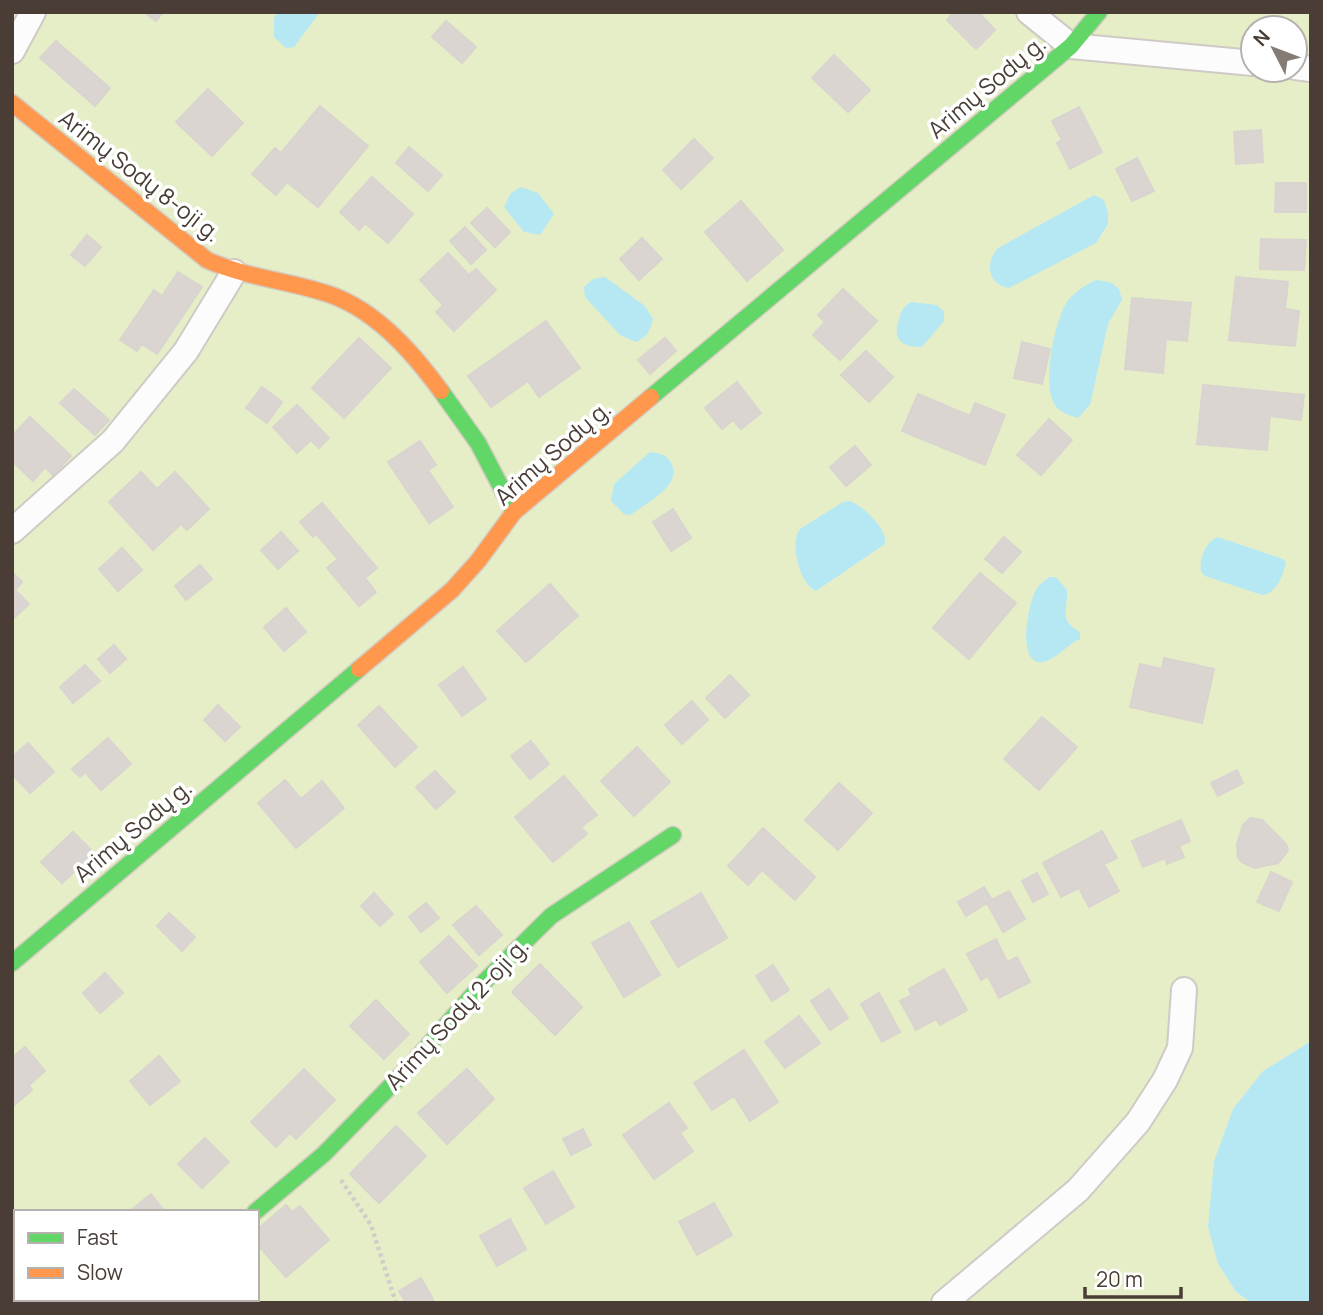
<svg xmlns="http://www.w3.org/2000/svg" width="1323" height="1315" font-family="Manrope,sans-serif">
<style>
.green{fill:#e6eec7;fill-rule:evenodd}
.water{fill:#b6e8f4}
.building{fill:#dad5d1;stroke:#dad4d0;stroke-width:2}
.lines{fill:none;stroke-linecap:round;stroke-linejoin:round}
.street-casing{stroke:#cfcac6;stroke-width:28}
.fast-casing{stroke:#d4cbc1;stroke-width:19}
.slow-casing{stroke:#d4cbc1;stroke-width:19}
.path{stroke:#d2cdca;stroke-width:4.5;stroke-dasharray:3.5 3.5;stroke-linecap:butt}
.street{stroke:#fdfcfc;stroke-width:24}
.fast{stroke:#63d668;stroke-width:16}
.slow{stroke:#ff974d;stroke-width:16}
.labels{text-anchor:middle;stroke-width:7;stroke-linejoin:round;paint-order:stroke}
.street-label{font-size:23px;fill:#493d35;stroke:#fff}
</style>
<rect width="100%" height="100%" fill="#f2eeea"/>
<!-- green -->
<path class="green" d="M12,12H1311V1041L1263,1071L1208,1227L1218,1264L1236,1292L1252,1303H12ZM1253,28H1295V70H1253ZM16,1212H257V1299H16Z"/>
<!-- water -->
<path class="water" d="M278,12H320L294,47L286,48L274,37V18Z
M521,187L538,193L554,214L540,235L524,232L504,207L511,193Z
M1094,195L1104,200L1108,213V224L1096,243L1009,288C987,284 985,263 998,248Z
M605,277L645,306L653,319C650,331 647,337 636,342L620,335L585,297L584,287L593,279Z
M1096,280L1110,282L1119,289L1122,300L1108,324L1090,405L1078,418C1070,415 1060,413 1055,405C1041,386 1055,316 1069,299C1077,291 1086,284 1096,280Z
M911,302L937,305L944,312V321L922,347C902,347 892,340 899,320C901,311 903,307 911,302Z
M650,452C658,453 665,454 670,461C686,484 645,504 630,515L624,514L611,501L614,484Z
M850,501C863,506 888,529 885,544L816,591C800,585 789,543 800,529L843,502Z
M1218,537L1283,559L1286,563C1283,576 1276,594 1262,595L1205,576L1201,572C1199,559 1205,542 1218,537Z
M1050,577H1056L1067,590C1068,612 1058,619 1080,632V639C1068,644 1055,660 1043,662C1016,666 1028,606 1035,592C1038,585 1043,581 1050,577Z
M1311,1041V1303H1252L1236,1292L1218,1264L1208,1227L1214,1161L1233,1109L1263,1071Z"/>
<!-- building -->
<path class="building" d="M144,12H163L156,21Z
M954,12H978L995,30L976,49L947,20Z
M446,21L476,47L462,63L432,37Z
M56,41L110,88L95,106L40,58Z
M834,55L870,90L848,112L812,78Z
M208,89L243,123L212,156L176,122Z
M320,106L368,146L318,207L287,182L276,195L252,174L275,148L281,153Z
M1079,107L1102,152L1070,169L1057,143L1062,140L1052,121Z
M1261,130L1263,162L1236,164L1234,132Z
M694,139L713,158L681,189L663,170Z
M409,147L442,175L428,191L396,163Z
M1137,158L1154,191L1132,201L1116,169Z
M372,177L413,214L388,243L365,223L359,230L340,212Z
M1276,183H1306V212H1275Z
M741,201L783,250L747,281L705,232Z
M487,208L510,232L495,247L471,223Z
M465,227L486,250L471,264L450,241Z
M87,235L101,247L85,266L71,255Z
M642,238L662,259L639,280L620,259Z
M1261,239L1306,240L1304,270L1260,269Z
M448,253L469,275L476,269L496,290L454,331L436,312L443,305L420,280Z
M178,272L202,287L157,354L142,344L137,351L120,340L154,290L162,296Z
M1236,277L1288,282L1285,309L1299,311L1295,346L1229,340Z
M843,289L877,321L840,360L813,335L825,322L818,315Z
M1132,298L1191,303L1187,341L1166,339L1163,373L1125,369Z
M546,321L580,368L539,397L528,381L491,407L468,376Z
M359,338L391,368L344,418L312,388Z
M665,338L676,351L650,374L638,360Z
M1022,342L1050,349L1042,384L1014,378Z
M866,351L893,377L869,402L841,375Z
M737,382L761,413L741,429L733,420L722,429L705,408Z
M1203,385L1304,395L1301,420L1270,416L1267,450L1197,444Z
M262,387L282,402L267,423L246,408Z
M74,389L109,420L95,435L60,403Z
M918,394L970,416L975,403L1005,415L985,465L902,431Z
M297,405L329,438L319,448L311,440L297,453L273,427Z
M30,417L71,456L53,475L45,467L33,481L12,461V436Z
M1049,419L1072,440L1041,475L1017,455Z
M420,441L436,465L428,470L453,507L429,523L388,462Z
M855,446L871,465L846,486L830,467Z
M141,472L157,489L175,472L209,509L187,530L181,524L153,550L109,502Z
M322,503L377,568L365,578L376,592L359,606L327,568L338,559L316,534L313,537L300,522Z
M673,509L691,538L671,551L653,522Z
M281,532L298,551L278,569L261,550Z
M1004,537L1021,552L1002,573L985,559Z
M122,548L142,570L118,591L99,569Z
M200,565L212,579L186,600L175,586Z
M12,572L22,582L15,590L29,604L12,620Z
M980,573L1016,603L969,659L933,628Z
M550,584L578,616L526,662L497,631Z
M286,608L306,632L284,651L264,627Z
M114,645L126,659L110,673L98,659Z
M1164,658L1214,669L1202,723L1130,707L1140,664L1162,669Z
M85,665L100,681L73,703L60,687Z
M463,667L486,699L462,716L439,685Z
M730,675L749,695L725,718L706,698Z
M692,701L708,720L682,744L665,725Z
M218,705L240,727L225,741L204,720Z
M379,706L417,747L395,767L358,725Z
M1042,717L1077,747L1039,790L1004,759Z
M108,738L131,764L101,790L85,772L80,777L72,769Z
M531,741L549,764L530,779L511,756Z
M28,743L54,772L30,793L12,774V757Z
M637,747L670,782L634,816L601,781Z
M1237,770L1243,783L1218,796L1211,783Z
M435,771L455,792L436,809L416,787Z
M564,776L597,815L581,827L587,834L553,862L515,817Z
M285,780L301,799L322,781L344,808L296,848L258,803Z
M839,783L872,813L838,850L805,820Z
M1250,818L1262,820L1286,844L1288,851L1278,863L1255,868L1243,863L1238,858L1237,844L1243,825Z
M1181,820L1190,841L1179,846L1184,857L1167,864L1165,858L1143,867L1132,841Z
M763,828L815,877L795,900L762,870L748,885L728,866Z
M1102,831L1117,858L1104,864L1119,891L1089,907L1079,888L1061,897L1043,863Z
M73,832L94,853L62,883L41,862Z
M1271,872L1292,882L1279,911L1257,902Z
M1037,873L1048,894L1033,902L1022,881Z
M984,887L992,900L1009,891L1025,919L1003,932L987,903L966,916L958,902Z
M374,893L393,914L380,926L361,906Z
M701,893L727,938L678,967L651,922Z
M426,903L439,918L421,932L409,917Z
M476,906L502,935L479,955L453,925Z
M169,913L195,937L182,951L157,926Z
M629,922L660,975L624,997L592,943Z
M449,936L477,966L447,993L420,962Z
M996,939L1007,962L1017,957L1030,982L999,998L988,976L981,980L967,954Z
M540,964L582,1007L555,1035L512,992Z
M773,965L789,990L772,1001L756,976Z
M944,969L967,1010L940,1025L936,1019L916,1030L900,1001L912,995L909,989Z
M105,973L123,993L100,1013L83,993Z
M829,989L848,1018L830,1030L811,1001Z
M879,993L900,1032L882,1042L861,1004Z
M376,1000L409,1034L384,1059L350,1026Z
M799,1016L820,1043L785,1068L765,1042Z
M25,1047L45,1071L29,1085L32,1090L12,1107V1058Z
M744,1050L778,1102L750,1121L734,1096L712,1110L694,1083Z
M159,1056L180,1081L150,1105L130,1081Z
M304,1069L335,1100L296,1139L290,1133L276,1147L251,1122Z
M467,1069L494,1099L447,1144L418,1113Z
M669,1103L687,1128L680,1133L693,1151L654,1179L623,1135Z
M396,1126L426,1156L379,1203L350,1174Z
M583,1129L591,1145L571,1155L563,1139Z
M205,1138L229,1162L202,1188L178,1164Z
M553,1171L574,1207L546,1224L524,1188Z
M151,1194L165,1212H129Z
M714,1203L732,1235L697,1255L679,1222Z
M286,1205L292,1212L300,1206L329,1240L286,1277L257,1244V1230Z
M510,1219L526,1249L497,1266L480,1236Z
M421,1278L435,1303H406L399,1291Z
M44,1299H96L92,1303H47Z"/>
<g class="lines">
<!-- street casing -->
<g class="street-casing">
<path id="street" d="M1029,12L1071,46L1253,63
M12,51L33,12
M1295,67L1311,69
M12,531L113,441L186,351L234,272
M117,1303L123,1299
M944,1303L1078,1190L1138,1122L1165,1080L1180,1048L1184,990"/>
</g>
<!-- fast casing -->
<g class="fast-casing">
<path id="fast" d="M441,391L478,443L514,512
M651,397L1071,46L1099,12
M12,963L359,669
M255,1212L324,1154L411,1065L483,983L551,916L673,835"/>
</g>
<!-- slow casing -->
<g class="slow-casing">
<path id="slow" d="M12,103L207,260C245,277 283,280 322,292C372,306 411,350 441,391
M359,669L452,590L478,561L514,512L651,397"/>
</g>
<!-- path -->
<path class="path" d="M341,1180L371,1225L396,1303"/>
<!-- street -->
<use href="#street" class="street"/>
<!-- fast -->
<use href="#fast" class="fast"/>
<!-- slow -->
<use href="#slow" class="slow"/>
</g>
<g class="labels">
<!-- street labels -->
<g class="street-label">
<text transform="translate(987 87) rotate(-40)" y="8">Arimų Sodų g.</text>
<text transform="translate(140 176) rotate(38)" y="8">Arimų Sodų 8-oji g.</text>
<text transform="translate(553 453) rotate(-41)" y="8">Arimų Sodų g.</text>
<text transform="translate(133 831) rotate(-40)" y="8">Arimų Sodų g.</text>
<text transform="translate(457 1014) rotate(-47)" y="8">Arimų Sodų 2-oji g.</text>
</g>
</g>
<!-- border -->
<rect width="1323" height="1315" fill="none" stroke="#493d35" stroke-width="28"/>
<!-- legend -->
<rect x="14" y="1210" width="245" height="91" fill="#ffffff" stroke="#b6b1ae" stroke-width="2"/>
<rect x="28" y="1233" width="35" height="10" fill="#63d668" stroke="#b6b1ae" stroke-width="2"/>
<text x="77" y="1245" font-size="21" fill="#493d35">Fast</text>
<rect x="28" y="1268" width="35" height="10" fill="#ff974d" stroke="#b6b1ae" stroke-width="2"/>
<text x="77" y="1280" font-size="21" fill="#493d35">Slow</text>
<!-- north arrow -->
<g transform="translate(1274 49) rotate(312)"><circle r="33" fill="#ffffff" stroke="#b6b1ae" stroke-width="2"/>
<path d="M0-5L12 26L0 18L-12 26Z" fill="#847b74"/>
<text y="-10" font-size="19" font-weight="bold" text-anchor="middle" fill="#493d35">N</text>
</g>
<!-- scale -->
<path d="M1085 1287v10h96v-10" fill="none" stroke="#493d35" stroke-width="3.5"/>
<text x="1096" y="1287" font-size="21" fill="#493d35" stroke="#ffffff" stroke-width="5" paint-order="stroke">20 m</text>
</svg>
